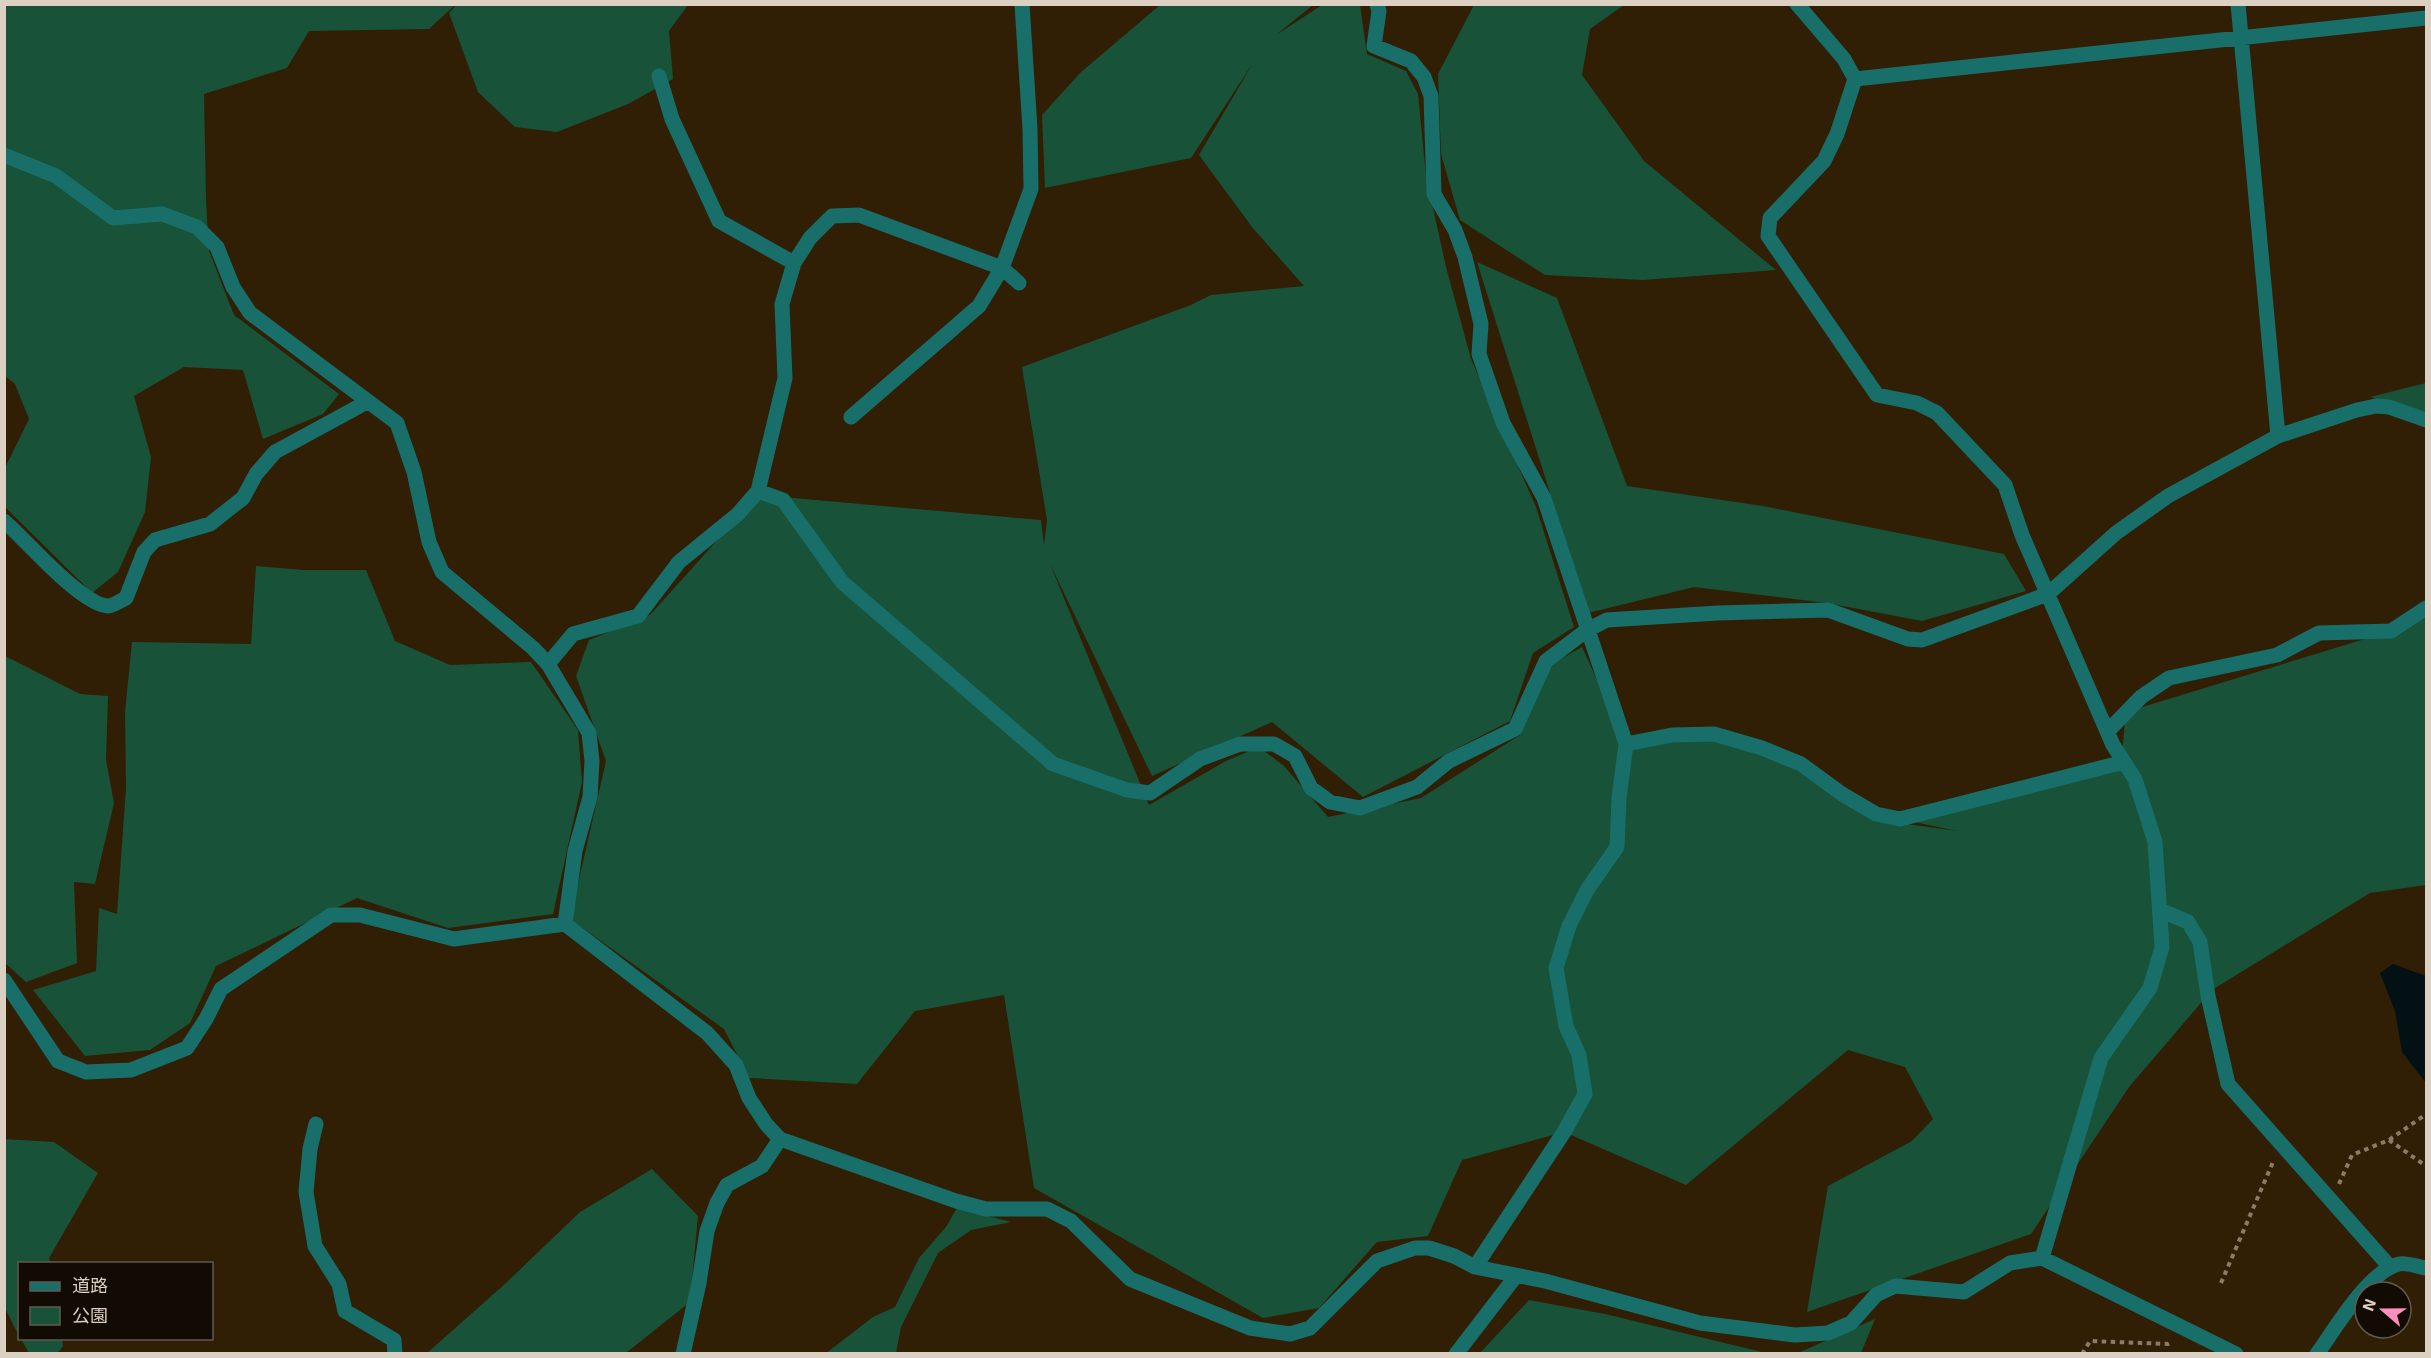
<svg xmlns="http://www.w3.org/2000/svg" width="2431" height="1358" font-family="'Exo 2','Noto Sans JP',sans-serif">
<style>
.green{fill:#185238}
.water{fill:#031115}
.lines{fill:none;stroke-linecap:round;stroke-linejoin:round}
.path{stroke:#8a7c69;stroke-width:4;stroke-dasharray:4.5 4.5;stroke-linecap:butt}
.minor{stroke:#186f69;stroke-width:15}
</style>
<rect width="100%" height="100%" fill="#301f05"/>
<!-- green -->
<path class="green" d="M457,4L688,5L669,31L673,79L628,104L557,132L515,127L478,92L449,13Z
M5,5H455L429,29L309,31L287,68L204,94L206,200L209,251L234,315L339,394L323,414L263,439L243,370L184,367L134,396L151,457L145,512L118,572L92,593L5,507L4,470L29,419L15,384L5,376Z
M1160,5H1313L1276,35L1322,5H1360L1367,54L1406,71L1418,94L1426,176L1446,267L1471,359L1536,507L1574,627L1533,653L1510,721L1363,797L1272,722L1152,776L1050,564L1149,805L1226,761L1259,747L1284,766L1328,817L1421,798L1520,735L1550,665L1582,647L1626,744L1672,735L1745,744L1900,823L1957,831L1900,819L2121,763L2126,712L2391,631L2426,613V885L2370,893L2212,990L2129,1087L2031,1234L1807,1312L1828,1186L1912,1141L1933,1119L1905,1067L1848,1050L1686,1185L1564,1132L1462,1160L1428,1236L1377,1242L1319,1308L1263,1318L1034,1188L1004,995L915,1011L857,1084L749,1078L724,1029L570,919L606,761L576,676L589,640L650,615L758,495L1041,520L1044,545L1047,520L1022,367L1191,305L1211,295L1304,286L1252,227L1199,155L1253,63L1191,158L1045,188L1042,115L1080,73Z
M1474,5H1624L1590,29L1582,75L1644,161L1776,270L1643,280L1545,275L1460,220L1441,154L1438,74Z
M1477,262L1557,298L1627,486L1763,506L2004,554L2026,591L1922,621L1827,603L1694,587L1588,613Z
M2426,383V414L2370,397Z
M256,566L303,570H366L395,641L450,665L531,662L578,730L582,782L553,914L448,928L357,898L216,966L190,1023L150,1050L85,1056L33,990L96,971L99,908L117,914L126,788L125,712L132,642L251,644Z
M5,656L80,694L108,696L106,760L114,803L95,884L74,882L77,963L26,982L5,963Z
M4,1139L54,1142L98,1173L49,1258L50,1263L20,1264L19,1336L5,1308Z
M652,1169L698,1216L690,1302L626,1353L426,1354L506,1283L580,1212Z
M957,1208L1011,1222L971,1230L938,1253L901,1327L896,1353L825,1354L873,1317L895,1307L919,1258L946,1227Z
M1529,1300L1605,1314L1766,1353H1480Z
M1875,1319L1861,1353H1798Z
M21,1339H62L63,1346L58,1353H29Z"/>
<!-- water -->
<path class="water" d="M2393,964L2426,976V1083L2402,1052L2395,1011L2380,973Z"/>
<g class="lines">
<!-- path -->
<path class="path" d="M2389,1140L2426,1166
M2339,1184L2352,1155L2389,1140L2425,1115
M2221,1283L2273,1162
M2082,1354L2090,1341L2168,1344L2172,1342"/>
<!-- minor -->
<path class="minor" d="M1377,4L1379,11L1374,46L1411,61L1424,77L1431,96L1434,194L1455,230L1465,257L1481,324L1479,354L1503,423L1544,498L1626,744L1619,798L1617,847L1587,890L1569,926L1556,968L1566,1026L1579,1055L1585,1094L1564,1132L1475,1267
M1797,4L1844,59L1855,79L1837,134L1824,161L1770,218L1768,236L1877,395L1917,403L1937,413L2005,485L2022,535L2113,745L2135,779L2155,842L2162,947L2150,988L2101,1058L2042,1258
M2238,4L2278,436
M659,76L672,119L719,221L794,263
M1855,79L2426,18
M4,155L56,176L113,218L162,214L197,227L217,247L233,287L250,313L397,423L414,472L429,542L442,572L533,648L548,664L589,733L592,761L590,797L575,851L565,924L707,1033L736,1065L749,1098L766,1124L780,1139L956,1201L986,1209H1047L1071,1221L1130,1279L1250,1328L1290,1334L1310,1328L1377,1261L1415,1248H1429L1454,1256L1475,1267L1545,1281L1700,1323L1795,1335L1828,1333L1851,1323L1876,1295L1895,1286L1964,1292L2010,1263L2042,1258L2236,1354
M851,417L979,306L1002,268L1031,189L1030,129L1022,4
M758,491L783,500L842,582L1053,764L1127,790L1150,793L1200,759L1240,744H1274L1295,756L1311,788L1330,802L1360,808L1417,787L1449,761L1515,729L1546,661L1587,630L1607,620L1718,613L1828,610L1908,639L1922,640L2048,594L2116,533L2168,496L2278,436L2357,410L2376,406L2389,407L2426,420
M4,521C25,539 83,607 109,606C114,605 122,600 126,598L144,552L155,540L210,524L243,498L256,474L275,452L367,402
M548,664L573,634L638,616L679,562L738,514L758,491L785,378L782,304L794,263L810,238L832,216L859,215L1002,268L1019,283
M2108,731L2141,697L2169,678L2277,655L2319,633L2391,631L2426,608
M1626,744L1672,735L1714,734L1762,748L1801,764L1842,794L1876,814L1900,819L2124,762
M2160,910L2188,922L2200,942L2208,996L2228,1084L2390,1267
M4,980L58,1061L86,1072L131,1070L187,1048L206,1019L221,989L331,915H360L454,939L565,924
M316,1124L310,1149L306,1192L315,1246L339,1284L345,1311L394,1340L395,1354
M683,1354L699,1283L707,1231L717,1203L727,1185L762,1166L780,1139
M1456,1354L1516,1276
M2317,1354C2335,1329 2369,1271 2399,1264C2407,1262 2418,1267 2426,1268"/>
</g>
<!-- border -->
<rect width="2431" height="1358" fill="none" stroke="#dbd0c2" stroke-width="12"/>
<!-- legend -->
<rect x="18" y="1262" width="195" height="78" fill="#120b03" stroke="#625a4f" stroke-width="1.5"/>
<rect x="30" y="1282" width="30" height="9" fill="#186f69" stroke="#625a4f" stroke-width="1.5"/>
<text x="72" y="1292" font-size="18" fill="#dbd0c2">道路</text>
<rect x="30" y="1307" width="30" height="18" fill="#185238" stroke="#625a4f" stroke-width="1.5"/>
<text x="72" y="1322" font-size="18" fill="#dbd0c2">公園</text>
<!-- north arrow -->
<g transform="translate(2383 1310) rotate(290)"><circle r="28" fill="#120b03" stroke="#625a4f" stroke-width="1.5"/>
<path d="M0-4.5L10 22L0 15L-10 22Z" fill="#fe8ebc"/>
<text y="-9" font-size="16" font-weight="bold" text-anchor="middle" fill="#dbd0c2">N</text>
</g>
</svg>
